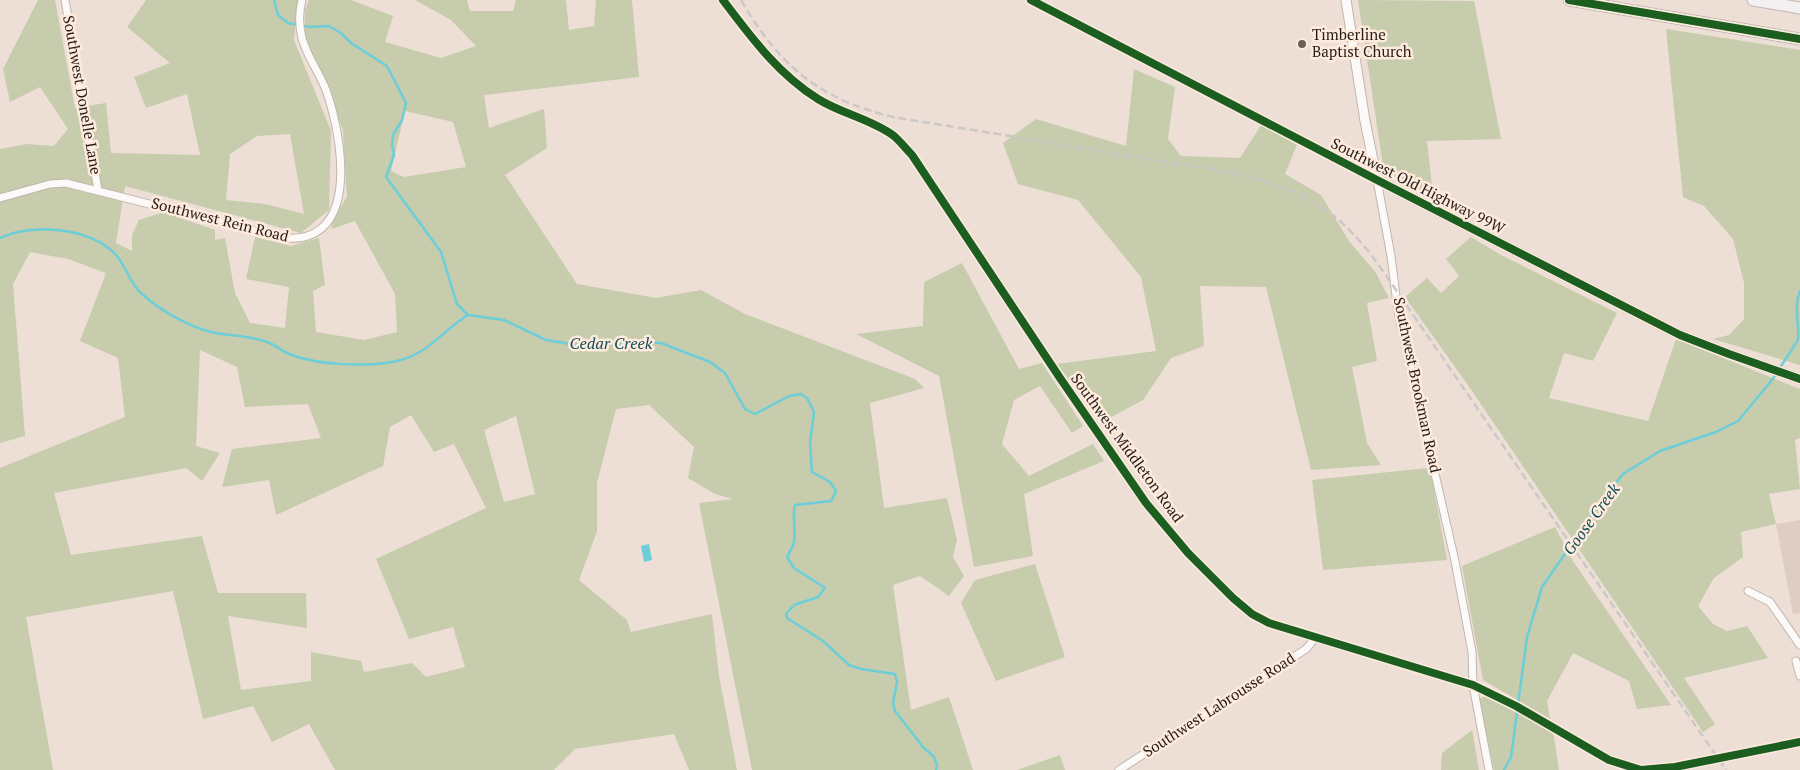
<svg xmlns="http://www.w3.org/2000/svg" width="1800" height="770" font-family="'PT Serif',serif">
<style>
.education{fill:#dfcdc4}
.green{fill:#c6ccac;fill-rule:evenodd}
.water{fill:#6cced9}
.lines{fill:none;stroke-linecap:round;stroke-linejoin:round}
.stream{stroke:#6cced9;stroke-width:2.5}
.minor-casing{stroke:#c0b5ae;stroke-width:9}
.tertiary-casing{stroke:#c0b5ae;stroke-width:11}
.trunk-casing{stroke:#bfb8b7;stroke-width:13}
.minor{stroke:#fcfaf9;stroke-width:7}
.tertiary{stroke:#fcfaf9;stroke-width:9}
.trunk{stroke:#f2f0f1;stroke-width:11}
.rail{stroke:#cdc8c6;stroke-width:2.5;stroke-dasharray:8 4;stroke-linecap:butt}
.cycleway-casing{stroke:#ffebde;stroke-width:11}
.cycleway{stroke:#1b5e20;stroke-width:8}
.poi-dot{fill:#6c615a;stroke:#ffebde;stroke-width:2}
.labels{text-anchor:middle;stroke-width:5;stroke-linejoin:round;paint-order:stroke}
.poi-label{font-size:15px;fill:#261d18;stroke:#ffebde;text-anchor:start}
.street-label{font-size:15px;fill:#261d18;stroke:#ffebde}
.water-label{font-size:16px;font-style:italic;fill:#114e55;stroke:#ffebde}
</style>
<rect width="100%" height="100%" fill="#eddfd6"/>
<!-- education -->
<path class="education" d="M1800,520V613L1793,614L1776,524Z"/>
<!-- green -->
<path class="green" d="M38,0H55L75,108L106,103L111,153L200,155L187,94L146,108L134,77L170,63L127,27L146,0H298L294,40L331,131L329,210L301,233L125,186L116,243L132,251V235L139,220L164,212L215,230V240L225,238L235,293L250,323L285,328L289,287L246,279L255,237L291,246L319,238L325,285L313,291L316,332L364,340L397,332L395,294L355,221L332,229L331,222L347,197L343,130L305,36V10L309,0H351L393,16L385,42L441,58L476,46L451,20L415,0H467L470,11H513L516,0H566L569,30L594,26L596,0H632L639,77L484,95L489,128L544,109L547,148L505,175L577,284L656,298L701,290L745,314L915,379L924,388L870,403L884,508L947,498L957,540L953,557L964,576L949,596L920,576L893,585L911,710L949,697L973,770H752L699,503L733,499L715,494L688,478L694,447L649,405L616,409L597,483V531L579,580L627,620L631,632L712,614L719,676L737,770H689L674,734L575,749L554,770H335L309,724L272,742L253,706L203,719L173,591L26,617L53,770H0V468L125,417L118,358L80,341L106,273L68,259L30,252L13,284L25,436L0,443V149L27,144L54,146L68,129L40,87L10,102L3,69ZM405,111L453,122L466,167L404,177L391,171ZM290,134L304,214L265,204L226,200L230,154L257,136ZM200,350L237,367L245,407L308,404L321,438L232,449L222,487L269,480L276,515L383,466L390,427L411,415L434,452L454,444L486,508L376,559L409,639L453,627L465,667L426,677L412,663L364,672L361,661L311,652V681L241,690L228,616L307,628L306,593H218L202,536L71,555L54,493L186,468L202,481L220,453L196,446ZM516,416L535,494L504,502L484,430Z
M1358,0L1474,1L1501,139L1427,141L1433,195L1384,172Z
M1666,29L1800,50V365L1713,339L1729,335L1744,319V283L1733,239L1704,206L1683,197Z
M1134,69L1175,87L1168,139L1181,156L1240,158L1262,124L1298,142L1285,174L1321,195L1349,241L1376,273L1389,298L1367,303L1377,361L1352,367L1367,443L1381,465L1311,470L1266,287L1200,286L1204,346L1171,358L1143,400L1102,422L1057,364L1156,351L1141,277L1078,200L1018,184L1003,143L1036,119L1126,146Z
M1471,237L1501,255L1617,313L1593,361L1564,353L1549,398L1648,421L1676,339L1800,389V438L1795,440L1800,489L1769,494L1776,524L1741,532L1743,557L1714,578L1698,606L1713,624L1727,631L1747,626L1768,658L1684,678L1715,724L1703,732L1470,388L1405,297L1427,278L1441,293L1459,276L1446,259Z
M962,263L1019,369L1042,363L1083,426L1072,433L1040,386L1014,400L1002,444L1029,476L1093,444L1104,461L1024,494L1033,556L974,567L939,376L856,334L923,326L924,282Z
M1428,468L1432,479L1447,560L1323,570L1312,480Z
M1555,527L1573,561L1671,705L1637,709L1629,681L1573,653L1547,701L1550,719L1483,680L1462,566Z
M1035,564L1065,657L996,681L961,603L975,580Z
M1486,696L1553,731L1559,770H1494L1479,699Z
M1472,730L1479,770H1441L1442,753Z
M1060,755L1065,770H1017Z"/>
<!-- water -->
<path class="water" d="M649,544L652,560L644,562L641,546Z"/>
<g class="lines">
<!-- stream -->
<path class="stream" d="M274,0L278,15L288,23L310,27L329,26L341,33L351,43L387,66L406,103L402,120L393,135L392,144L394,155L386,177L441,252L457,304L468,315L504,320L546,340L577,345L593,343L619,345L641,342L661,343L710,362L725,373L745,409L755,414L789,396L801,394L807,398L814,412L810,443L812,472L830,482L836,491L831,501L795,505C792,517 796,530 794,542C793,547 790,552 787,557L794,568L825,588L818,597L794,605L786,614L787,618L823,641L849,665L861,669L895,674L897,682L893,703L895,711L923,747L934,757L937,765L936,770
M0,238C6,236 12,233 18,232C49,225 95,231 117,256C126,267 131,285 142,294C161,311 189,327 215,333C232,336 251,336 267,342C274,344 280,350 287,353C314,365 363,367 392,362C428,356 440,332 468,315
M1504,770L1511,757L1527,637L1542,587L1606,495L1623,474L1660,451L1716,432L1738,421L1772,380L1798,340C1800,324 1793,309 1800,291"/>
<!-- minor casing -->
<g class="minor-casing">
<path id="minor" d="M65,0L98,190
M723,0C751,37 778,74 818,99C842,114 871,119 894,136C900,141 906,149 912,155L1060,378L1146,503L1188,553L1233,598L1252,614L1269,623L1473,685L1516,706L1609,760L1641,770L1675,767L1800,742
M1031,0L1377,180L1391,256L1398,312L1455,561L1472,652L1473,685L1489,770
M0,198L50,184L66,183L284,238C362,245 342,135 326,90C319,72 307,57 302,38C299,26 299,12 302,0
M1748,591L1770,602L1800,645
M1796,661L1800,676
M1119,770L1306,649L1316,637"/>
</g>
<!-- tertiary casing -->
<g class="tertiary-casing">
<path id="tertiary" d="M1346,0L1365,121L1377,180L1680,335L1729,354L1800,379"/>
</g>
<!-- trunk casing -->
<g class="trunk-casing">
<path id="trunk" d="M1569,0L1800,39
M1753,0L1800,8"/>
</g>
<!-- minor -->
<use href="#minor" class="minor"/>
<!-- tertiary -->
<use href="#tertiary" class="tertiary"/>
<!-- trunk -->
<use href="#trunk" class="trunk"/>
<!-- rail -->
<path class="rail" d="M741,0C780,67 821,101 898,118C975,130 1052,143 1129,156C1194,167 1263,171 1321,207C1353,227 1375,259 1396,290L1726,770"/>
<!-- cycleway casing -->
<g class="cycleway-casing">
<path id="cycleway" d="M723,0C751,37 778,74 818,99C842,114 871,119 894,136C900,141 906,149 912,155L1060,378L1146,503L1188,553L1233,598L1252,614L1269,623L1473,685L1516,706L1609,760L1641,770L1675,767L1800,742
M1031,0L1377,180L1680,335L1729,354L1800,379
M1569,0L1800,39"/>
</g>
<!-- cycleway -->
<use href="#cycleway" class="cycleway"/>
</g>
<!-- markers -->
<circle class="poi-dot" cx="1302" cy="44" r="5"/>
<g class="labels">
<!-- poi labels -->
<g class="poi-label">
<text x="1312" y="40">Timberline<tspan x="1312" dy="17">Baptist Church</tspan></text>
</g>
<!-- street labels -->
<g class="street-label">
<text transform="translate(82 95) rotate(80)" y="5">Southwest Donelle Lane</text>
<text transform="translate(1418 186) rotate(27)" y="5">Southwest Old Highway 99W</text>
<text transform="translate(220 220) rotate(14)" y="5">Southwest Rein Road</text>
<text transform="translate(1417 385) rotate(78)" y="5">Southwest Brookman Road</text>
<text transform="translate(1127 448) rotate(54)" y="5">Southwest Middleton Road</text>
<text transform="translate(1219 705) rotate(-33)" y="5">Southwest Labrousse Road</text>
</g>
<!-- water labels -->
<g class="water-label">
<text x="611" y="349">Cedar Creek</text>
<text transform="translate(1591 519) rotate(-54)" y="6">Goose Creek</text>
</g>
</g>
</svg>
